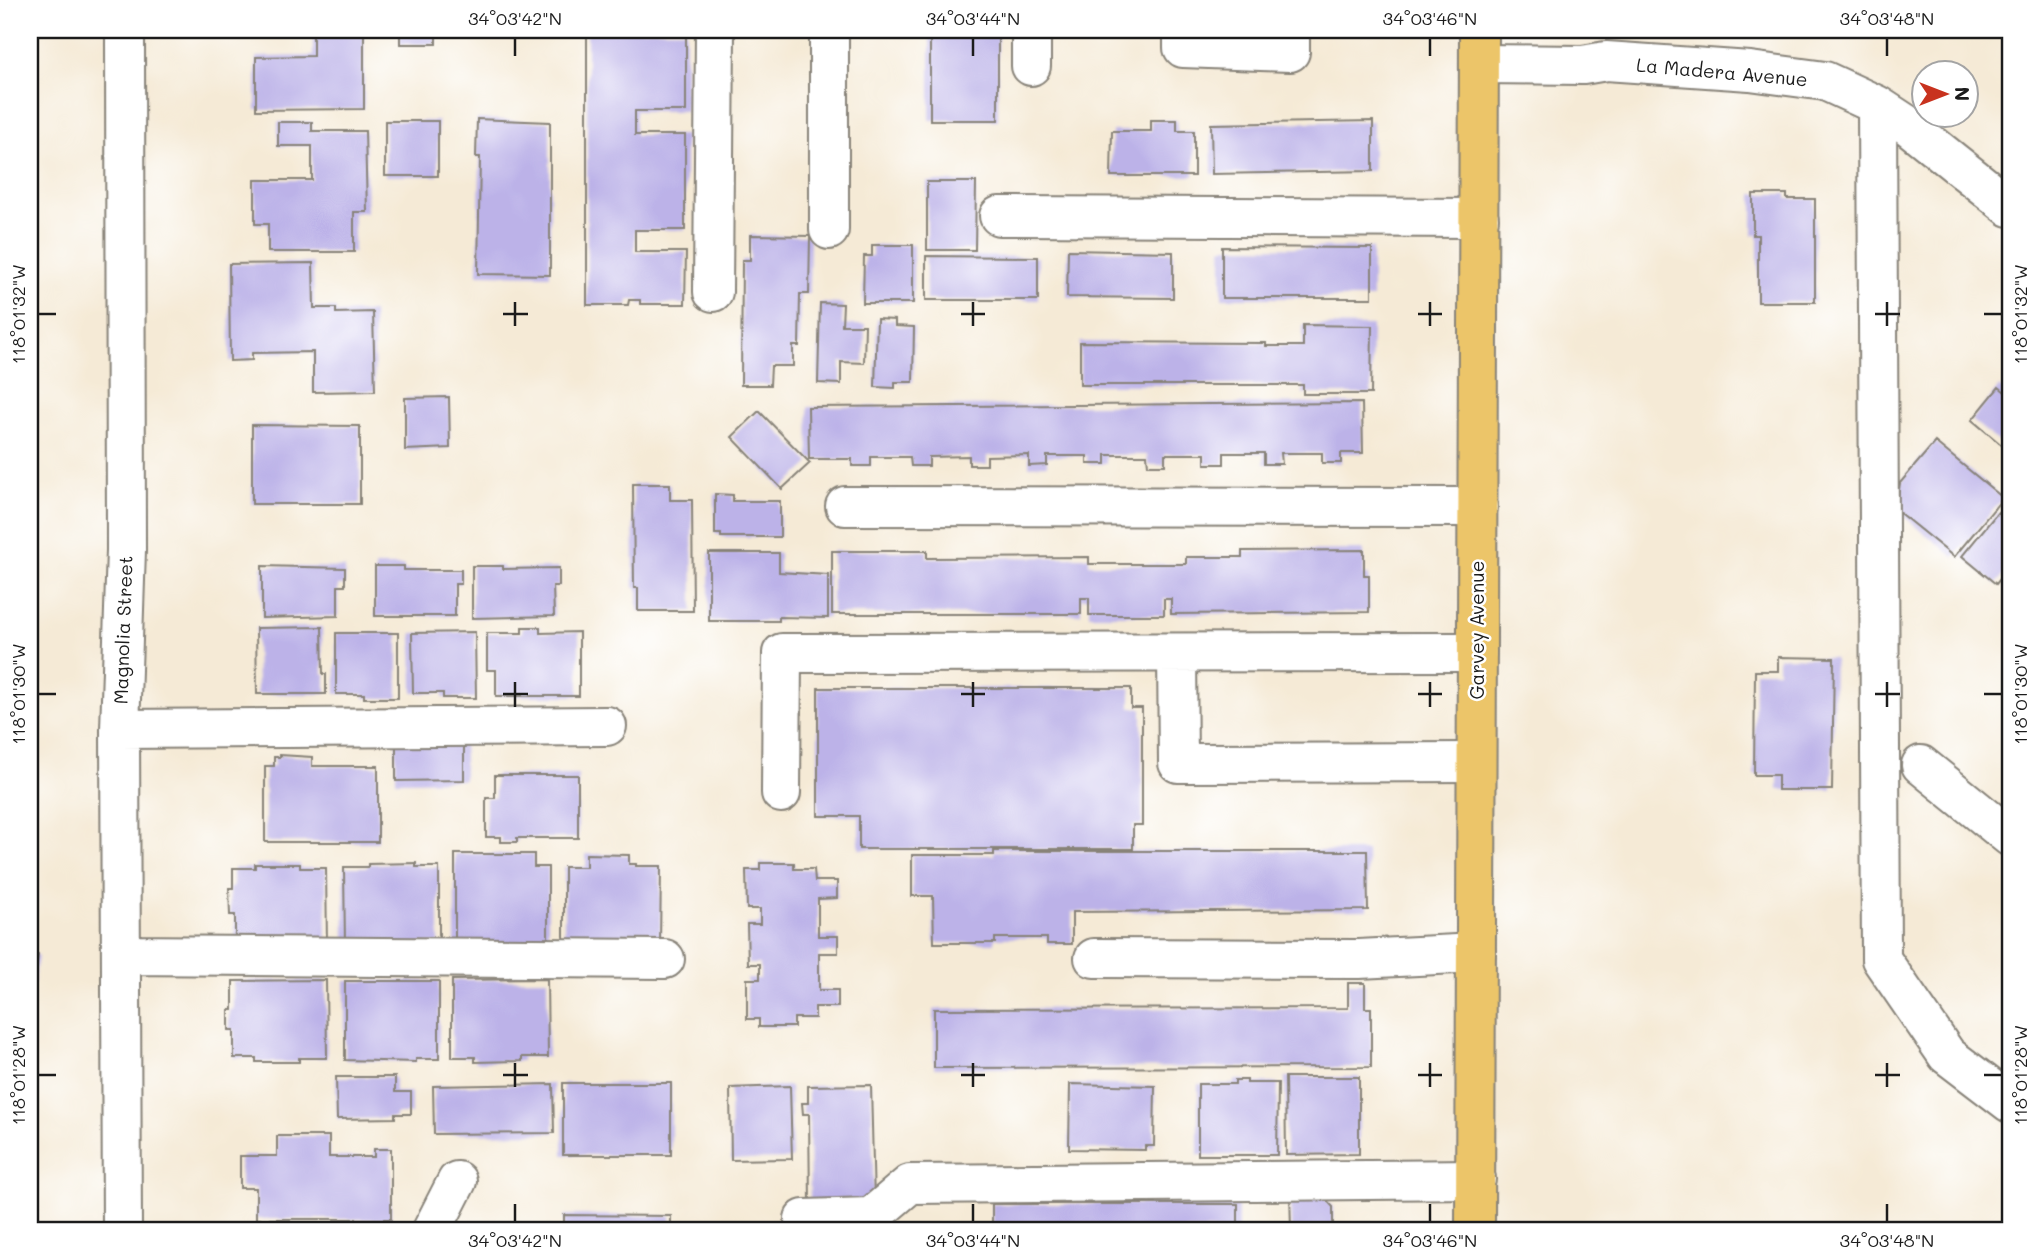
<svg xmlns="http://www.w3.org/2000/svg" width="2040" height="1260" font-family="Mali,sans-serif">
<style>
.building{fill:#bcb2e8}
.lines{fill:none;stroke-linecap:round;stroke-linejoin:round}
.minor-casing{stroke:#888379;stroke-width:42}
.major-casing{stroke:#888379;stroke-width:42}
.minor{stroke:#fff;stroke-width:38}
.major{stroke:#ecc569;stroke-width:38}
.ticks{fill:none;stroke:#1c1c1c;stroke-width:2.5}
.labels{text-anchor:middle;stroke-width:5;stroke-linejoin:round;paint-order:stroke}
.street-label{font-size:19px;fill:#1c1c1c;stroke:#fff}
.neatline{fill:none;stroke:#1c1c1c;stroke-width:2.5}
.ticks-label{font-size:18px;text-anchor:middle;fill:#1c1c1c}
</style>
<rect width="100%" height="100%" fill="#fff"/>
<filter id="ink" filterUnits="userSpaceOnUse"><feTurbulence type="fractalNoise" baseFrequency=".0143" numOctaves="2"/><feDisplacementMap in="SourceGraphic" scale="14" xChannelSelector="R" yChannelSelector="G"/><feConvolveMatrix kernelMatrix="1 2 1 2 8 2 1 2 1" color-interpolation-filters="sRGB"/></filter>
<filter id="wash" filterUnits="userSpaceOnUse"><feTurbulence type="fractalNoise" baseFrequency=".00686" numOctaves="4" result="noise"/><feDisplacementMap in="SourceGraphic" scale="28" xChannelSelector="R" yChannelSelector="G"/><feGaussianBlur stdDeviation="1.57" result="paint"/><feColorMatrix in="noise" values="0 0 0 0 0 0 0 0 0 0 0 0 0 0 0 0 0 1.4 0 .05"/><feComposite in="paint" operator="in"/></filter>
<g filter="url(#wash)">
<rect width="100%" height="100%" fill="#f5ead6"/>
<g id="blocks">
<!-- building -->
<path class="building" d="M313,30H364V109L256,110V57L313,56Z
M400,30H436V44H400Z
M587,30H686V111H635V135H685V230H635V252H686L685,304H640V300H629L628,305H587Z
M930,30H998V120H930Z
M477,119L550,122V275L478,274L480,157H476Z
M1151,120H1177V131H1194V176H1111L1112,131H1151Z
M385,121H438V176H385Z
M1373,121V171L1212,174L1211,124Z
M278,122H312V131H365L367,212H354V252H268V224H255V180H312V146H278Z
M927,182H976L975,250H927Z
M1753,194H1787V199H1815V302H1758V235H1753Z
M750,235L810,236L809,294H800L799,346H793V366H771L770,385H741L742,260H750Z
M872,245H913V303H863L864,256H872Z
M1222,247L1372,248V298H1222Z
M1068,250L1173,252V298L1067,297Z
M926,256L1038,257V300H926Z
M313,263L314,308H336V313L373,312L375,391L313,392V352L252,353V360L230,361L229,264Z
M820,303L843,304L842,325H865L864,363L841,362V384L818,383Z
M877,319L895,320V326L914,327L913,382H895V388L875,387Z
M1303,325L1372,326L1371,394H1303V385H1080V342L1266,343V346H1303Z
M1999,387L2010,396V452L1972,420Z
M449,397L450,448L405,450V398Z
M1362,403L1363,453H1341V463H1322V453H1281L1282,464H1264V453H1224V464H1205V454H1165V465H1148L1147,455H1106V464H1087V456H1047V465L1029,466V455L987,456V465H969V456L929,457V466H911L910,457H871V466H852V459H809L808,407Z
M759,411L810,463L782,489L732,437Z
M252,425L360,426V504H252Z
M1935,442L2003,498L1954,557L1896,510L1900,483Z
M633,484H670V500H692L693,611H638V588H634Z
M715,494L733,495V501H780V537H721V534H715Z
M1998,512L2010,522V567L1996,584L1962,556Z
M1364,550V575H1369V612L1171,614V599H1164V615H1089V598H1081V614H832V551H927V558L1089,557V564H1186V557H1242V551Z
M709,553H779V572L828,575V618L779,617V621H709Z
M262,566L345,568V586H338V616L262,618Z
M375,566H404V570H461V584H455V616H375Z
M472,566H503V569L559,568V586H553L554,616L472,618Z
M322,627L323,674H326V694H257L256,628Z
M522,627H540V633L579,632V696H496V670H487V633H522Z
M475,632L476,698H443V693H413L412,633Z
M336,633H398V698H364V694H336Z
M1778,657L1834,658L1832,790H1778V775H1754L1755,671H1778Z
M818,688H1131V708H1142V825H1133V849H859V816H818Z
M396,735H464V780L396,781Z
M280,755L312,757V766H378V842H265V766H274V757H280Z
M495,775H578V838H517V842H501V837H486V798H495Z
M994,851H1367L1368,910L1072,912V944H1047V938H995V943H934L933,896H912V855H994Z
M455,854H534V867H548V945H455Z
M586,854L629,855V864H636V866H661L660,945L564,944V867H586Z
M416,863V867H439V944L345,945L344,867H368V864Z
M760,863H794V869H814L815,881H837V898L818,899V936H838V953H819V990H838V1007H815V1018H794V1027H759V1019H747V979H760V964H748L747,924H760V909H747L746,870H760Z
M255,864H300V868H326L327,944L235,945V915H230L229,888H233V868H255Z
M30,954L38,955L34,983L30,982Z
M547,979L548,1057H522V1061L475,1062V1057H452V980Z
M326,980L327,1058H299V1062H256V1058H234V1030H229V1010H233V981Z
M345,981H439V1059H416V1062L345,1060Z
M1348,983H1365V1008H1371V1067L934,1068V1009L1348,1008Z
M336,1077H395V1092H411V1114H395V1118L337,1119Z
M1285,1077H1359V1154L1286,1155Z
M1235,1080H1247V1083H1278L1277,1155H1198V1084H1235Z
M563,1083H671V1155H563Z
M553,1084L554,1133L434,1134L433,1086Z
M1070,1084L1155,1086L1154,1146H1145V1150L1069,1149Z
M871,1085L874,1203L810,1204L809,1114H803L802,1103H808V1086Z
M790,1086L792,1159L731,1160L730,1088Z
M277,1136H329V1157H374V1149H391V1219H256V1188H240V1156H277Z
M1290,1192H1319L1333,1207V1230H1291Z
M992,1204H1238V1230H992Z
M564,1215L671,1216V1230H564Z"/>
</g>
</g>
<g filter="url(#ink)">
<use href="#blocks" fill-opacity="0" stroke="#888379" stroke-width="2"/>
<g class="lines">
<!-- minor casing -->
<g class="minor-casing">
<path id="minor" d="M829,30V230
M1031,30V66
M1183,30V48L1290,52V30
M1479,64L1583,65L1606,61L1750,71L1825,81L1877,105L1906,124L2010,207
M1877,105L1881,959L1947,1055L2010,1103
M999,216L1479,218
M713,292L715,30
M845,506L1478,507
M1177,653L1178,763L1476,762
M120,729L607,726
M1921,765L2010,837
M781,793L782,653L1477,652
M122,955L665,959
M1094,958L1359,959L1476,953
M804,1219L871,1217L910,1184L1476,1179
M122,1230L120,729L126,550L125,30
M432,1230L457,1181"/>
</g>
<!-- major casing -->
<g class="major-casing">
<path id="major" d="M1475,1230L1479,30"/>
</g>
<!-- minor -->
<use href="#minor" class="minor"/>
<!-- major -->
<use href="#major" class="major"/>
</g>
</g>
<!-- ticks -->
<path class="ticks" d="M515,38V56M973,38V56M1430,38V56M1887,38V56M515,302V326M973,302V326M1430,302V326M1887,302V326M38,314H56M503,314H528M961,314H985M1418,314H1442M1875,314H1900M1984,314H2002M515,682V707M973,682V707M1430,682V707M1887,682V707M38,694H56M503,694H528M961,694H985M1418,694H1442M1875,694H1900M1984,694H2002M515,1063V1087M973,1063V1087M1430,1063V1087M1887,1063V1087M38,1075H56M503,1075H528M961,1075H985M1418,1075H1442M1875,1075H1900M1984,1075H2002M515,1204V1222M973,1204V1222M1430,1204V1222M1887,1204V1222"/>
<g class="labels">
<!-- street labels -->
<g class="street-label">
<text transform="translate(1722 72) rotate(5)" y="7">La Madera Avenue</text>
<text transform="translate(123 630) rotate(-88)" y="7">Magnolia Street</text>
<text transform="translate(1477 630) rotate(-90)" y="7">Garvey Avenue</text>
</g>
</g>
<!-- margin -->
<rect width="2040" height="1260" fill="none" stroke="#fff" stroke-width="77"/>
<!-- north arrow -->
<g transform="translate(1945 94) rotate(90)"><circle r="33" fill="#ffffff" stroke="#a4a4a4" stroke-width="2"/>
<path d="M0-5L12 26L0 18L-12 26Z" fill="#c8321e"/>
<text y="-10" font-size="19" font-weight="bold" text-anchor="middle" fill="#1c1c1c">N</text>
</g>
<rect x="38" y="38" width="1964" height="1184" class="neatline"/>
<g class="ticks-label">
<text x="515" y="25">34°03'42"N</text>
<text x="973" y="25">34°03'44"N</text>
<text x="1430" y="25">34°03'46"N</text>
<text x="1887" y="25">34°03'48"N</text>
<text transform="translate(2021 314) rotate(-90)" y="6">118°01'32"W</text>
<text transform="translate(19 314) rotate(-90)" y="6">118°01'32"W</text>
<text transform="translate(2021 694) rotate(-90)" y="6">118°01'30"W</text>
<text transform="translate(19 694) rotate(-90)" y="6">118°01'30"W</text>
<text transform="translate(2021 1075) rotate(-90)" y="6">118°01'28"W</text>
<text transform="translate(19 1075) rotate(-90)" y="6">118°01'28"W</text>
<text x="515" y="1247">34°03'42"N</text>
<text x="973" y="1247">34°03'44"N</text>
<text x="1430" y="1247">34°03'46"N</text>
<text x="1887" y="1247">34°03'48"N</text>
</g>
</svg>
